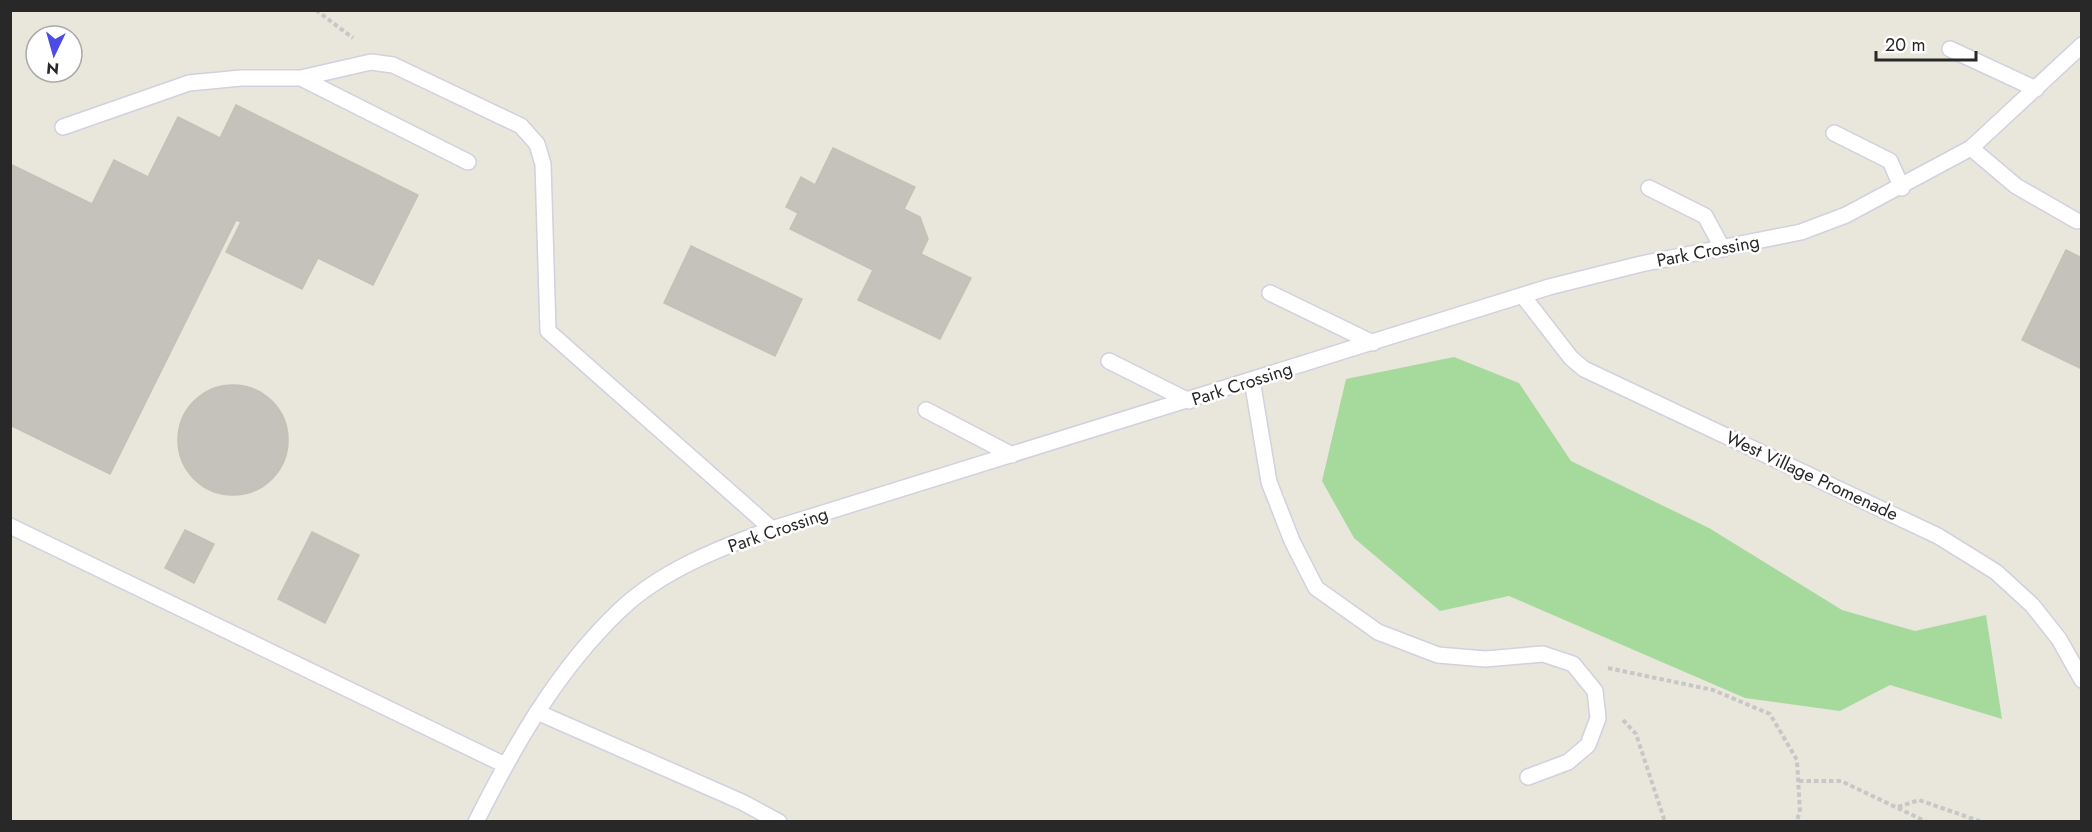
<svg xmlns="http://www.w3.org/2000/svg" width="2092" height="832" font-family="Jost,sans-serif">
<style>
.green{fill:#a6da9d}
.building{fill:#c4c2bb;stroke:#c4c1b5;stroke-width:1.5}
.lines{fill:none;stroke-linecap:round;stroke-linejoin:round}
.lane-casing{stroke:#d1d1df;stroke-width:18}
.path{stroke:#c7c7c7;stroke-width:4;stroke-dasharray:4.5 3;stroke-linecap:butt}
.lane{stroke:#fff;stroke-width:15}
.labels{text-anchor:middle;stroke-width:5;stroke-linejoin:round;paint-order:stroke}
.street-label{font-size:18px;fill:#282828;stroke:#fff}
</style>
<rect width="100%" height="100%" fill="#e9e6db"/>
<!-- green -->
<path class="green" d="M1454,357L1519,383L1571,461L1709,528L1842,610L1915,631L1986,615L2002,719L1890,685L1840,711L1745,698L1509,596L1440,611L1354,538L1322,481L1346,379Z"/>
<!-- building -->
<path class="building" d="M236,105L418,195L373,285L318,258L302,289L226,252L241,222L236,220L110,474L10,425V164L92,204L114,160L148,177L178,117L220,138Z
M833,148L915,187L904,209L920,217L928,239L921,254L971,278L940,339L858,300L873,270L790,229L798,213L786,207L801,177L815,185Z
M691,246L802,299L775,356L664,303Z
M2066,250L2082,258V369L2022,340Z
M178 440a55 55 0 1 1 110 0a55 55 0 1 1-110 0Z
M185,530L214,544L194,583L165,568Z
M312,532L359,555L325,623L278,599Z"/>
<g class="lines">
<!-- lane casing -->
<g class="lane-casing">
<path id="lane" d="M1950,49L2036,89
M301,78L468,162
M63,127L189,83L241,78H301L371,62L393,65L521,126L537,144L543,164L548,331L772,529
M1834,133L1890,161L1902,188
M1971,148L2016,186L2077,221
M1649,188L1705,216L1723,249
M1270,293L1373,343
M1523,296L1571,358L1584,369L1938,536L1996,572L2032,605L2059,639L2082,680
M1109,361L1189,401
M1252,380L1269,482L1292,541L1316,588L1378,632L1438,655L1485,659L1543,654L1573,664L1595,691L1598,718L1588,745L1568,762L1528,777
M926,410L1012,455
M10,526L505,765
M537,712L742,802L779,822
M476,822C514,746 557,670 620,610C661,571 719,548 772,529L1549,287L1641,264L1801,232L1846,215L1971,148L2082,45"/>
</g>
<!-- path -->
<path class="path" d="M316,10L353,38
M1608,668L1713,690L1770,714L1797,760L1800,812L1796,822
M1623,720L1636,734L1665,822
M1799,781H1841L1927,822
M1898,807L1919,800L1982,822"/>
<!-- lane -->
<use href="#lane" class="lane"/>
</g>
<g class="labels">
<!-- street labels -->
<g class="street-label">
<text transform="translate(1708 251) rotate(-11)" y="6">Park Crossing</text>
<text transform="translate(1242 384) rotate(-18)" y="6">Park Crossing</text>
<text transform="translate(1812 476) rotate(25)" y="6">West Village Promenade</text>
<text transform="translate(778 530) rotate(-19)" y="6">Park Crossing</text>
</g>
</g>
<!-- border -->
<rect width="2092" height="832" fill="none" stroke="#282828" stroke-width="24"/>
<!-- north arrow -->
<g transform="translate(54 54) rotate(185)"><circle r="28" fill="#ffffff" stroke="#a9a9a9" stroke-width="1.5"/>
<path d="M0-4.5L10 22L0 15L-10 22Z" fill="#4c4ce5"/>
<text y="-9" font-size="16" font-weight="bold" text-anchor="middle" fill="#282828">N</text>
</g>
<!-- scale -->
<path d="M1876 51v9h100v-9" fill="none" stroke="#282828" stroke-width="3"/>
<text x="1885" y="51" font-size="18" fill="#282828" stroke="#ffffff" stroke-width="4.5" paint-order="stroke">20 m</text>
</svg>
